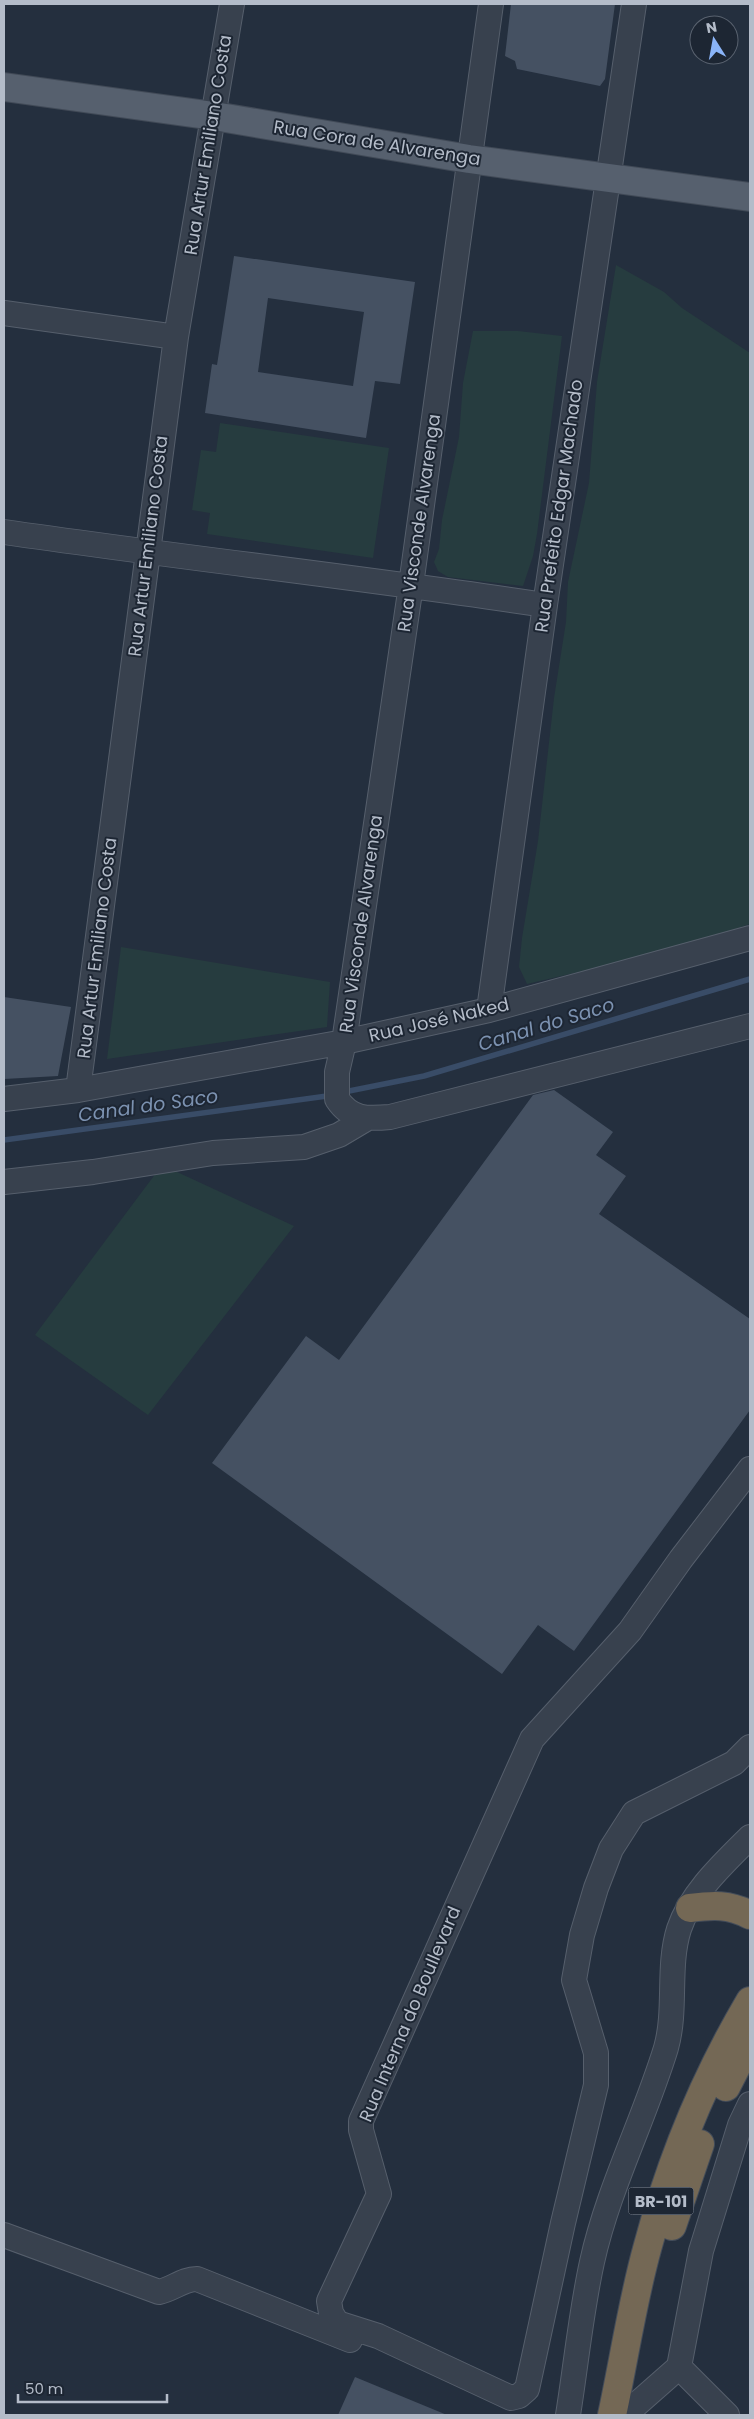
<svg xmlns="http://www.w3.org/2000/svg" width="754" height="2419" font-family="Poppins,sans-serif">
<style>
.green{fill:#263c3f}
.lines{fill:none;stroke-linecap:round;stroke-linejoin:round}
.stream{stroke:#394c67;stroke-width:5.5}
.building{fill:#455162;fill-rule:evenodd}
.minor-casing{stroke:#565f6c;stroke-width:26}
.major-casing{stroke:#414a57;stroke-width:30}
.highway-casing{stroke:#434c59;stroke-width:30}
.minor{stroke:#38414e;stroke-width:24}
.major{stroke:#56606e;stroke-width:28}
.highway{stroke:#746855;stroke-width:28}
.labels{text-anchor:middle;stroke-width:4;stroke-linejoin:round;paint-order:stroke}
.shield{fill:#1d2633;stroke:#878f9c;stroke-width:1}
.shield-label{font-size:16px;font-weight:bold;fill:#b4bcc9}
.street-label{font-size:18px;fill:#b4bcc9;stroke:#1d2633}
.water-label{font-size:19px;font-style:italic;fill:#7c92b1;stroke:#1d2633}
</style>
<rect width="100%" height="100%" fill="#242f3e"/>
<!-- green -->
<path class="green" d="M616,265L664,292L682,308L750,353V924L673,950L527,984L519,967L522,938L538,841L554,698L566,622L568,582L589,483L597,382Z
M473,331H518L562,336L537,534L533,556L523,586L448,577L438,571L434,562L439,549L442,520L459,437L463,383Z
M220,423L389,448L373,558L207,534L210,513L192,510L201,450L216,452Z
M121,947L330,982L327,1027L107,1059Z
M162,1165L294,1226L148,1415L35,1335Z"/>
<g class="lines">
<!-- stream -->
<path class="stream" d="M349,1091L424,1076L750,979
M4,1140L327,1096"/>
</g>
<!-- building -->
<path class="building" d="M511,4H615L605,79L600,86L517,69L515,61L505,56Z
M234,256L415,282L400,384L375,381L366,438L205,413L212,364L217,365ZM268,298L364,312L353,386L258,372Z
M4,997L71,1007L58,1076L4,1079Z
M554,1090L613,1132L596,1155L626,1176L599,1214L750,1319V1410L574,1651L538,1625L502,1674L212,1463L306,1336L339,1360L533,1095Z
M355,2377L447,2415H338Z"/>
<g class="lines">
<!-- minor casing -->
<g class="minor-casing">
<path id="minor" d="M491,4L411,585L344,1042L337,1072V1099C351,1120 367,1119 390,1117L750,1026
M4,313L176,337
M4,532C184,558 365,578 545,605
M489,1010L545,605L634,4
M78,1090L176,337L232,4
M4,1099L78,1090L344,1042L489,1010L750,938
M4,1182L93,1172L213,1153L304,1147L339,1135L366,1119
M750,1469L681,1559L630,1631L532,1739L361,2121V2130L379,2194L329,2301L331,2313L337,2323L378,2336L511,2398L519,2396L527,2389L563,2223L596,2085V2053L574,1980L582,1935L596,1888L611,1849L634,1813L734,1763L750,1747
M4,2235L159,2292C173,2289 183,2279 197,2279L350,2340
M679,2367L727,2415
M629,2411L679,2367L701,2251L740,2125L750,2104
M568,2415C576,2365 581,2312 592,2262C608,2189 644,2120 666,2048C677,2009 667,1967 679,1929C691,1893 724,1863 750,1837"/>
</g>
<!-- major casing -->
<g class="major-casing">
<path id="major" d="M4,87L214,116L469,159L750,197"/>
</g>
<!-- highway casing -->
<g class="highway-casing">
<path id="highway" d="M690,1908C713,1905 729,1904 750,1915
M726,2087L750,2040
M672,2226L700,2144
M612,2415C624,2360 632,2303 647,2249C670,2162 704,2079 750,2001"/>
</g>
<!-- minor -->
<use href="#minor" class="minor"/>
<!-- major -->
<use href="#major" class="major"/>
<!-- highway -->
<use href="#highway" class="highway"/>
</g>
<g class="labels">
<!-- shield labels -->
<rect class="shield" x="628.5" y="2187.5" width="65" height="27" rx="4"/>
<g class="shield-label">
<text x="661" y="2207">BR-101</text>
</g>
<!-- street labels -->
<g class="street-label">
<text transform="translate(377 143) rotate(9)" y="6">Rua Cora de Alvarenga</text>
<text transform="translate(208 145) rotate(-81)" y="6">Rua Artur Emiliano Costa</text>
<text transform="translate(559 506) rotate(-82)" y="6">Rua Prefeito Edgar Machado</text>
<text transform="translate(419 523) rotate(-82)" y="6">Rua Visconde Alvarenga</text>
<text transform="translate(148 546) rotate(-83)" y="6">Rua Artur Emiliano Costa</text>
<text transform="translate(361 924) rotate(-82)" y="6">Rua Visconde Alvarenga</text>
<text transform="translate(97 948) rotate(-83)" y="6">Rua Artur Emiliano Costa</text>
<text transform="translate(439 1020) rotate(-13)" y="6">Rua José Naked</text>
<text transform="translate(410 2014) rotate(-67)" y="6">Rua Interna do Boullevard</text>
</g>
<!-- water labels -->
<g class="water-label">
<text transform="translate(546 1024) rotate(-17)" y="7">Canal do Saco</text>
<text transform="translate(148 1105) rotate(-8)" y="7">Canal do Saco</text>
</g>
</g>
<!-- border -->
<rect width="754" height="2419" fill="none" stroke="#b4bcc9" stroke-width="10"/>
<!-- north arrow -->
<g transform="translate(714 40) rotate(349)"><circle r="24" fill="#1d2633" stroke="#59626f"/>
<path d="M0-4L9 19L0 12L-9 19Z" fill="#8ab4f8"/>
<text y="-8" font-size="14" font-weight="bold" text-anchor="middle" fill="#b4bcc9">N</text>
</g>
<!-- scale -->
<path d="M18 2394v8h149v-8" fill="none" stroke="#b4bcc9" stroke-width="2.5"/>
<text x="25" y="2394" font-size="15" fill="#b4bcc9" stroke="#1d2633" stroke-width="4" paint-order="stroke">50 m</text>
</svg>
